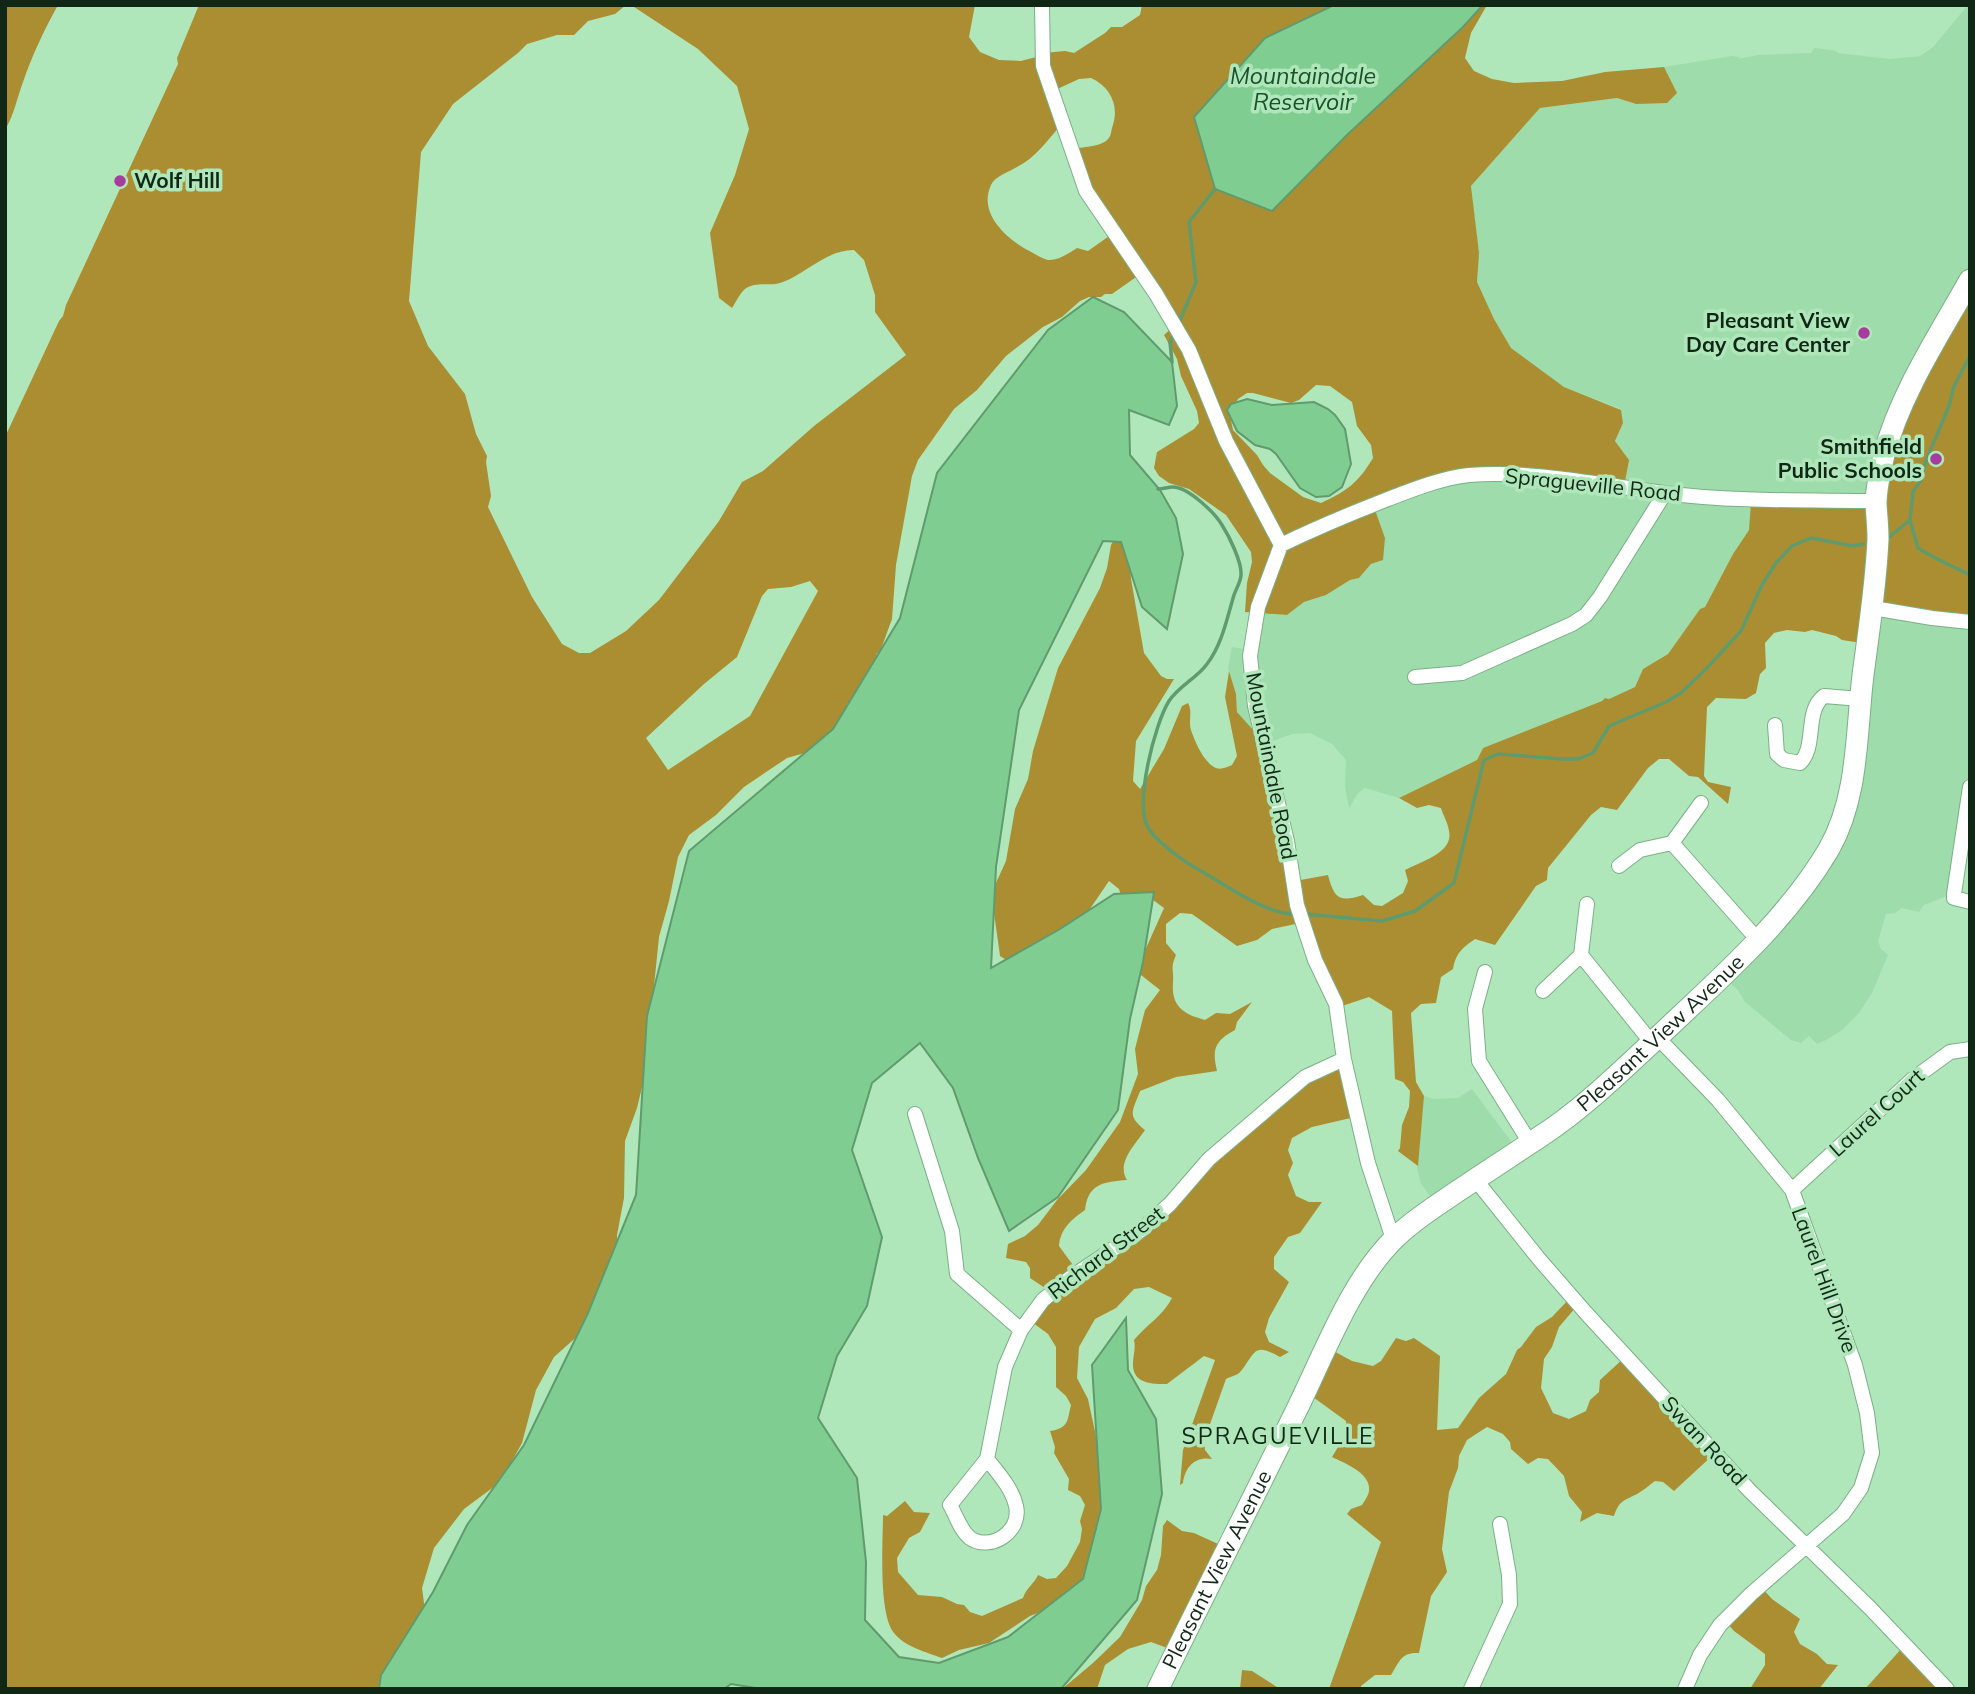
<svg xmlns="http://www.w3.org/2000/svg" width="1975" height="1694" font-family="Mulish,sans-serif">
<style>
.built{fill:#9edcab}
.forest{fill:#ac8e32;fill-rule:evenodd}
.water{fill:#80cd92;stroke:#5f9b6d;stroke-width:2}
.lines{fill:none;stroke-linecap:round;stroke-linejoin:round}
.stream{stroke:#5f9b6d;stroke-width:3.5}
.street-casing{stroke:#7ab086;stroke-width:16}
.primary-casing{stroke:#7ab086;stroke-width:23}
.street{stroke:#fff;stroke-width:14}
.primary{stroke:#fff;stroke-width:21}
.poi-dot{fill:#a53c9e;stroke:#afe7ba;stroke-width:2.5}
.labels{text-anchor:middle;stroke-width:7;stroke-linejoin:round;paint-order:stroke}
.poi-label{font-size:21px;font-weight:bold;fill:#112716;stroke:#afe7ba;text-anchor:end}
.street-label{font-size:21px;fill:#112716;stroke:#afe7ba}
.water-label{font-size:23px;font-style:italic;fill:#19512b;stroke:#afe7ba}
.neighbourhood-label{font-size:23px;letter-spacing:2px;fill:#112716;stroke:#afe7ba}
</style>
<rect width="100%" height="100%" fill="#afe7ba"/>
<!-- built -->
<path class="built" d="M1968,5H1970V281L1880,504L1749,530L1733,554L1705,607L1700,609L1668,654L1643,669L1635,687L1609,699L1605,698L1602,701L1483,748L1477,760L1399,798L1365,788L1358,793L1349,808L1345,787L1346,760L1332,744L1310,733L1292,734L1268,743L1255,732L1237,712L1236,694L1228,668L1232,647L1249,650L1256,613L1287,615L1304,602L1326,595L1350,580L1359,578L1371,564L1382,560L1375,510L1418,488L1629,460L1615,441L1623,423L1619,408L1564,387L1511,348L1494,319L1477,282L1478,254L1471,186L1540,108L1617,98L1636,104L1676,93L1664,67L1732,56L1740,57L1738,59L1758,55L1811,53L1814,48L1832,50L1838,52L1837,53L1890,59L1920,56L1933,47Z
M1871,613L1970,623V785L1952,894L1924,905L1919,912L1902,908L1895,913L1886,914L1878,941L1881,949L1888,955L1872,993L1859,1013L1842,1030L1826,1040L1817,1044L1809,1036L1801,1043L1791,1040L1745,1002L1738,990L1724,977L1832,844Z
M1472,1089L1519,1152L1437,1205L1421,1184L1417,1168L1424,1096L1434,1099L1458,1098Z"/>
<!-- forest -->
<path class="forest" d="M5,5H58C44,30 32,56 23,82C17,98 14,115 5,130Z
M199,5H626L615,14L588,21L574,35H557L527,44L518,53L453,104L421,152L409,301L428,346L465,394L476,434L487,456L486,462L491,496L488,507L532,597L562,644L579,653H590L626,631L659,600L719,521L742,482L763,471L814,426L906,355L875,312V295L864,260L854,250C826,250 807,273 783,282C771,287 756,281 745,289C740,293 736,302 732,308L719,298L710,233L735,175L749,129L737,86L698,49L631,5H975L969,37L980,52L999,60L1021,61L1040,56L1043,53L1065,51L1074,53L1105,33L1111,27H1122L1140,15L1142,5H1487L1471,33L1465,58L1474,71L1492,79L1514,83L1562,81L1605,72L1664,67L1677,93L1667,103L1636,104L1617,98L1540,108L1471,186L1479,253L1477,282L1494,319L1511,348L1564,387L1621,410L1623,423L1615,441L1629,460L1624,487L1466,476L1375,510L1385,538L1383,560L1371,564L1359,578L1350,580L1326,595L1304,602L1287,615L1245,612L1247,583L1252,562L1251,552L1226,515L1189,489L1169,483L1159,476L1154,468L1157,452L1194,429L1199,423L1197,411L1181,376L1177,359L1164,335L1172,328L1139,275L1112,294H1105L1101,297H1089L1080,301L1062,317L1043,327L1006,356L977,390L954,409L918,460L912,476L896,565L892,619L881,649L876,655L879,658L823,748L787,758L744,787L716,815L689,835L678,857L669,901L659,937L645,1075L637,1108L625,1141L624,1198L617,1235L618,1271L599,1317L554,1357L536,1390L522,1443L508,1468L499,1483L464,1509L434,1548L422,1588L426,1618L390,1689H5V437L59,321L63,316L66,305L178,64L177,58ZM1091,78C1111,87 1120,107 1112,128C1111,132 1111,136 1108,139C1101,147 1082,147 1071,149L1112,234L1088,251L1077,248C1069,253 1058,261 1048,260C1043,259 1037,255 1033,253C1010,242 977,215 991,185C995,176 1009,172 1017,167C1035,158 1047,141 1060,126L1053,91L1079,79ZM1316,385L1330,386L1352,402L1357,426L1371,445L1373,458C1358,483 1347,491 1321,503L1303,497L1270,473L1263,465L1257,455L1233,430L1230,415L1238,399L1247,393H1253L1291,403L1299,400ZM810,581L818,591L750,716L668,770L646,738L704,684L737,657L762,596L768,589L791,587Z
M1970,281V623L1874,610L1868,644L1842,640L1836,636L1812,630L1805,632L1787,630L1774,633L1765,643L1766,668L1760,674L1756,693L1746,699L1716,698L1707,707L1704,776L1708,782L1731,787L1728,804L1698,777L1689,776L1669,759H1659L1648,768L1617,810L1601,807L1591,815L1548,868L1547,880L1536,886L1495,945L1475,939C1462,948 1456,953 1453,969L1441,977L1436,1003L1421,1004L1411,1013L1416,1082L1424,1096L1418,1166L1398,1151L1400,1148L1402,1125L1409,1107L1410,1091L1403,1082L1395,1079L1392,1011L1369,997L1336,1008L1300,923L1272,929L1257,940L1237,946L1192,914L1180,913L1166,924V943L1176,955C1170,969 1174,969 1173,982C1171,1006 1183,1014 1205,1020L1216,1013L1230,1014L1252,1002L1237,1022L1235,1030C1214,1041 1212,1050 1217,1071L1176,1077L1140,1091C1133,1111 1126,1115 1145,1130C1135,1145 1116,1163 1127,1180C1104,1182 1088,1183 1085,1210C1072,1219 1060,1229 1059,1246L1078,1272L1123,1244L1301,1081L1341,1062L1355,1117L1312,1127L1292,1138L1288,1150L1293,1163L1288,1175L1296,1196L1309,1202H1322L1300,1233L1288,1237L1274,1257V1269L1289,1282L1269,1318L1265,1332L1269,1342L1289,1352L1280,1357C1253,1342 1256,1352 1241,1371C1237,1376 1231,1376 1226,1379L1204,1441L1205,1450L1212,1459C1196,1456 1185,1466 1183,1483L1180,1485L1183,1450L1215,1360L1204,1356L1167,1384C1152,1384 1132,1384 1133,1363C1133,1355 1136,1349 1134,1340C1146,1325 1163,1316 1172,1298L1149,1287L1134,1289L1116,1308L1095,1319L1079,1347L1077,1378L1088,1399L1102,1464V1530L1084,1583L1046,1610L1030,1616L989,1643L959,1650L942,1658C926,1652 905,1647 894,1633C878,1614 883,1541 883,1515L887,1516L905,1501L914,1512L930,1513L920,1532L909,1538L897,1558L898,1572L918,1595L942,1597L957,1604L964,1605L970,1612L982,1616L1023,1598C1026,1588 1034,1584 1038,1575L1047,1579L1056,1578L1067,1566L1080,1542L1082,1529L1080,1521L1085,1505L1080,1496L1068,1490L1069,1479L1054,1453L1055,1447L1050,1431C1069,1428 1067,1421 1071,1405L1066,1396L1056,1387V1347L1048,1334L1029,1320L1051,1292L1030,1278V1268L1026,1262L1006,1258L1008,1244L1025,1236L1038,1225L1057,1200L1086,1170L1120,1122L1138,1074L1135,1049L1145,1010L1160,990L1141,975L1139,964L1164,908L1149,897L1122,899L1119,889L1109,881L1055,960L1029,974L1000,956L994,913L995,885L1006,861L1015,809L1028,779L1033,751L1058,668L1100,588L1107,568L1111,545L1118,533L1129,548L1131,579L1144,653L1161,676L1167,679H1174L1136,741L1133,781L1140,789L1164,749L1182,706L1188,703C1193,712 1188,721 1191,730C1195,742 1204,763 1216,768C1221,770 1227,767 1232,765L1237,756L1225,697L1229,671L1236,694L1237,712L1255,732L1295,881L1328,875C1334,898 1339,903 1363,895L1374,905L1382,906L1403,893L1408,881L1405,870C1419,862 1454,853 1449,831C1448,823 1443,815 1441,808L1429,805L1417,808L1399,798L1477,760L1483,748L1602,701L1605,698L1609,699L1635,687L1643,669L1668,654L1700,609L1705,607L1733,554L1749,530L1751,503L1879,507L1898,420Z
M1570,1298L1576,1307L1559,1327L1552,1347L1544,1359L1541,1388L1553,1413L1569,1419L1586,1411L1590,1400L1599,1392L1600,1380L1624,1358L1713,1455L1674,1491L1663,1482L1655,1481C1649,1485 1642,1492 1635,1495C1623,1501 1619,1501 1614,1516L1597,1513L1580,1522L1582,1512L1569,1496L1564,1476L1548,1459L1538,1458L1528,1464L1511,1449L1510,1442L1503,1434L1487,1427L1467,1440L1459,1456L1458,1468L1449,1492L1442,1549L1447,1572L1431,1596L1419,1653C1401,1652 1400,1661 1391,1675H1375L1361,1686V1689H1329L1381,1542L1347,1514L1351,1509L1362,1505C1365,1500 1369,1495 1369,1490C1371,1473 1344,1463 1332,1457L1347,1432L1346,1421L1306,1392L1328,1348L1352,1361L1373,1366L1381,1361L1396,1338L1406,1341L1414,1338L1440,1356L1437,1430L1458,1428L1479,1398L1506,1374L1517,1350L1521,1347L1536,1327L1552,1317Z
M1167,1520L1182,1531L1194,1533L1227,1548L1178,1652L1151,1642L1128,1649L1105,1665L1097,1689H1062L1093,1663L1120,1637L1142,1600L1146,1586L1157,1570L1161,1555L1163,1526Z
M1761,1587L1772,1599L1800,1619L1794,1632L1800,1644L1817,1654L1827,1664L1838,1665L1819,1689H1750L1765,1665V1654L1734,1631L1726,1622Z
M1903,1647L1945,1689H1865Z
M1242,1670L1252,1671L1280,1689H1240Z"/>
<!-- water -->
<path class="water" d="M1334,5H1483L1463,27L1347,135L1272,211L1215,189L1194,117L1265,38Z
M1093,297L1124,312L1172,362L1177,406L1169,425L1129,410L1130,455L1160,490L1176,518L1183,554L1167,629L1142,607L1121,542L1103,541L1019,710L996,867L991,968L1060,929L1114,894L1154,892L1143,962L1130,1019L1118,1110L1058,1197L1009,1231L978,1158L953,1088L920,1043L872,1083L852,1150L882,1237L867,1306L837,1356L818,1418L857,1478L866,1562L865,1620L899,1657L939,1663L1008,1637L1083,1579L1101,1509L1092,1365L1126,1318L1128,1370L1156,1419L1162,1494L1137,1600L1061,1689H762L731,1684L724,1689H379L381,1675L433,1592L467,1525L524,1445L588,1313L636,1195L647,1016L689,851L833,729L900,618L937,473L1048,330Z
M1247,399L1272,405L1314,402L1328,409L1335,415L1345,429L1351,464L1342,487L1329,496L1316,497L1300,488L1276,454L1270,449L1255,445L1237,431L1227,410L1231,404Z"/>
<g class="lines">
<!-- stream -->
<path class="stream" d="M1178,325L1196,282L1189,222L1215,189
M1970,356L1954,386L1949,406L1926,461L1921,480L1913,492L1910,520L1918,548C1935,559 1952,566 1970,575
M1172,362L1170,342L1175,332
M1158,489C1163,489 1168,487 1173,487C1188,487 1215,513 1222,525C1229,536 1242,562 1241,575C1241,581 1236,589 1234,595C1227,618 1222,645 1207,664C1197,678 1179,686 1169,701C1155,723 1133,807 1149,829C1159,844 1187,864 1203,872C1227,886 1266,914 1294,914
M1888,538L1910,520
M1305,914L1382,921L1415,911L1454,883L1484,760L1498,754L1562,759H1578L1593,753L1609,726L1666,702L1681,693L1706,669L1741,631L1762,585L1776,563L1792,546L1811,538L1853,546L1863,544"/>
<!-- street casing -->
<g class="street-casing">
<path id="street" d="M1042,5L1043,66L1086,191L1156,294L1189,350L1226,441L1281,545L1258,607L1250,656L1255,706L1287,841L1297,905L1315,960L1336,1004L1344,1059L1368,1163L1393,1239
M1281,545C1316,528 1352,513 1388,499C1414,489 1442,478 1469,475C1535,470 1600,485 1664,493C1734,502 1806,500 1876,501
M1873,608L1932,618L1970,622
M1415,677L1462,673L1572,624L1586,615L1600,597L1665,493
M1775,725L1777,754L1784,760L1800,763C1817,747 1804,711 1824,696L1861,699
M1970,787L1954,894V898L1970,902
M1701,803L1672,843L1758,940
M1619,866L1640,850L1672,843
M1587,904L1581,955L1652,1043
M1485,972L1475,1009L1479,1061L1530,1143
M1543,991L1581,955
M1657,1037L1718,1100L1792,1190L1855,1365L1867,1413L1872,1453L1861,1488L1843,1514L1751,1594L1720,1625L1700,1655L1685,1689
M915,1114L952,1231L957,1274L1021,1330
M1475,1179L1539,1259L1586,1313L1750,1491L1870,1608L1947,1689
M1792,1190L1913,1079L1950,1052L1970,1049
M987,1459C998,1473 1012,1488 1016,1506C1022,1532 990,1552 970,1538C960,1530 956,1515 950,1505L987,1459L1005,1367L1021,1330L1043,1300L1070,1278L1140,1231L1170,1204L1209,1159L1305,1077L1344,1059
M1471,1689L1510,1604L1509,1575L1500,1524"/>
</g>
<!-- primary casing -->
<g class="primary-casing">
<g id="primary">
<path id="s1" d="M1158,1689C1204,1594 1252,1501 1298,1407C1325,1352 1351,1281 1395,1238C1411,1222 1430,1210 1449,1197C1480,1176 1511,1156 1541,1136C1583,1109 1622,1070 1658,1037C1719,979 1786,922 1829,849C1859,796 1856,732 1863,675C1869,629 1876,585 1878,539C1878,528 1877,517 1876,505C1876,490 1880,471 1884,455C1900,394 1939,335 1970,280"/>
</g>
</g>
<!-- street -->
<use href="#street" class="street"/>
<!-- primary -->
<use href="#primary" class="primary"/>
</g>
<!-- markers -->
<g class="poi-dot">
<circle cx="120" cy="181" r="7"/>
<circle cx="1864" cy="333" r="7"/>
<circle cx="1936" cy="459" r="7"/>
</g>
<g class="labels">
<!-- poi labels -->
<g class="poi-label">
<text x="134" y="188" text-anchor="start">Wolf Hill</text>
<text x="1850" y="328">Pleasant View<tspan x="1850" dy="24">Day Care Center</tspan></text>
<text x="1922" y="454">Smithfield<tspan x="1922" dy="24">Public Schools</tspan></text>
</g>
<!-- street labels -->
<g class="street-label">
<text transform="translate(1593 485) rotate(6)" y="7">Spragueville Road</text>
<text transform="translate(1271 766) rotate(79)" y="7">Mountaindale Road</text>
<text dy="7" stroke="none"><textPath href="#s1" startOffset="847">Pleasant View Avenue</textPath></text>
<text transform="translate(1877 1113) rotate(-42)" y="7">Laurel Court</text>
<text transform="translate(1106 1253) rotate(-37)" y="7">Richard Street</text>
<text transform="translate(1824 1280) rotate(70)" y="7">Laurel Hill Drive</text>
<text transform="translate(1704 1441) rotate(47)" y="7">Swan Road</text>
<text dy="7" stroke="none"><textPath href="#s1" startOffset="133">Pleasant View Avenue</textPath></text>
</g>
<!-- water labels -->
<g class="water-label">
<text x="1303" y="84">Mountaindale<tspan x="1303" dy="26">Reservoir</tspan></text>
</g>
<!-- neighbourhood labels -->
<g class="neighbourhood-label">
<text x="1278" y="1444">SPRAGUEVILLE</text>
</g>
</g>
<!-- border -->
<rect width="1975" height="1694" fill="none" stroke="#112716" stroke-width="14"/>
</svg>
